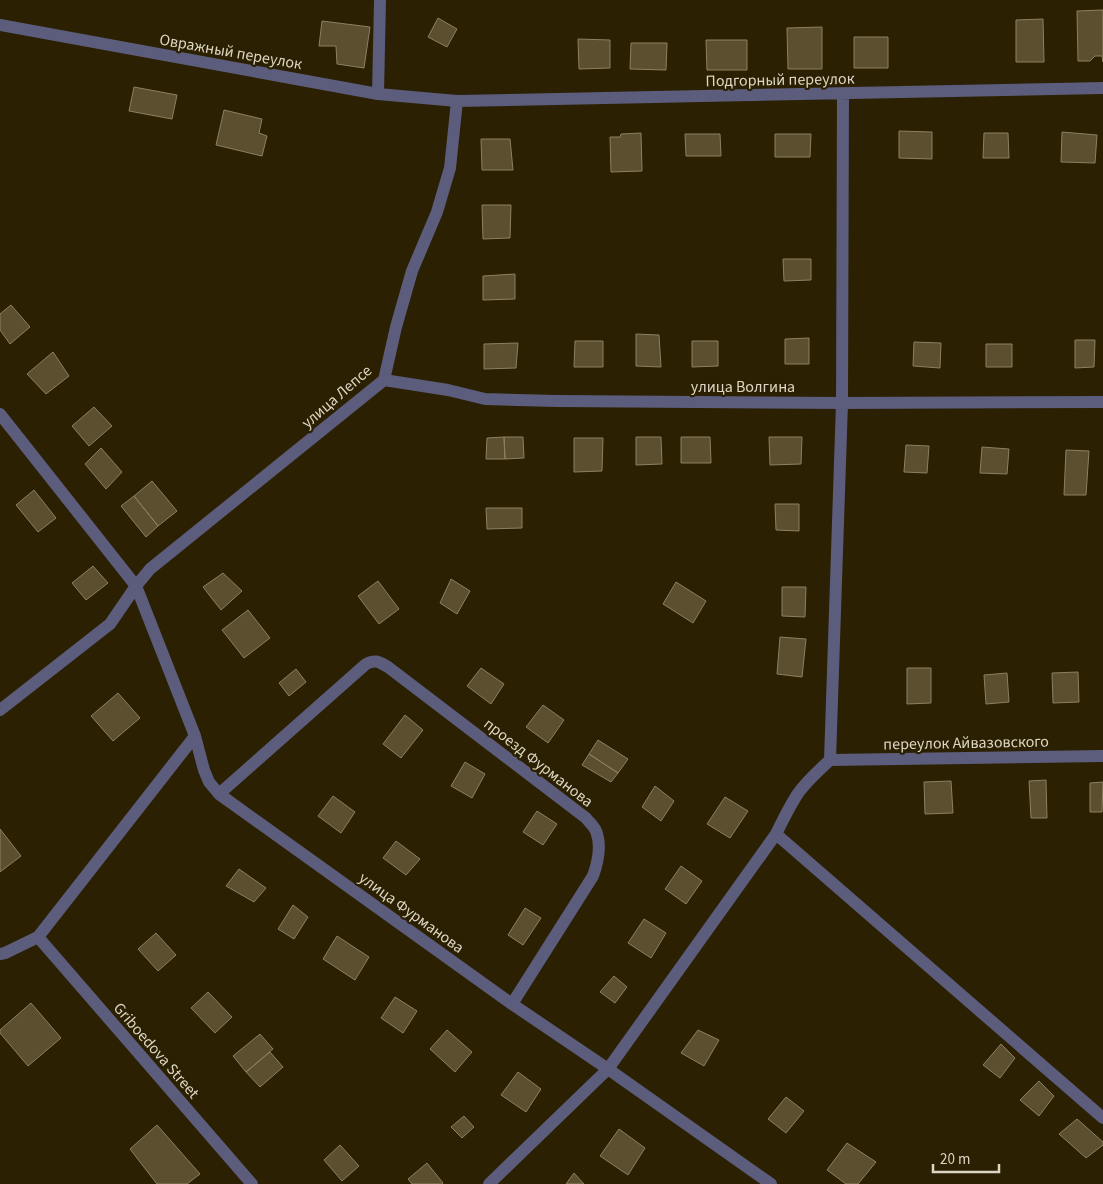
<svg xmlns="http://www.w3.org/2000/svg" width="1103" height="1184" font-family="'Source Sans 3',sans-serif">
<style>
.building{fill:#5c4f30;stroke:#8d805f}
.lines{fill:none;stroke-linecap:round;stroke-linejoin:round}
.service{stroke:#5c5c7c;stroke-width:12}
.minor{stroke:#5c5c7c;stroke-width:12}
.labels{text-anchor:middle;stroke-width:4.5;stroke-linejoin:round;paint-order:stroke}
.street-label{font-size:16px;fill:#ddd6c4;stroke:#2b2001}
</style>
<rect width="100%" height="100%" fill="#2b2001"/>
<!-- building -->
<path class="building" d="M1103,10V62L1102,56H1095L1090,61H1078L1077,11Z
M438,18L457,29L447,47L428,37Z
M1043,19L1044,62H1016V20Z
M322,21L370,27L364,68L337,64L336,46H319Z
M822,27V69H788L787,28Z
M854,37H888V68H854Z
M578,39L610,40V68L579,69Z
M706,40H747V70H707Z
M631,43H667L666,70L630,69Z
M134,87L177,95L172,119L129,111Z
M224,110L262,119L259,133L267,136L262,156L216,145Z
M899,131L932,132V159L899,158Z
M1062,132L1097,135L1095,163L1061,162Z
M641,133L642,171L611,172L610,137H620L621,134Z
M984,133H1008L1009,158H983Z
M685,134H720L721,156H686Z
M775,134H811L810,157H775Z
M481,139H510L513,170H482Z
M482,205H511L510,238L483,239Z
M783,259H811V280L784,281Z
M515,274V299L483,300V276Z
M11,305L30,327L10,344L0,330V314Z
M636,334L659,335L661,367L636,366Z
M809,338V364H785V339Z
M1075,340H1095L1094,367L1075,368Z
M575,341H603V367H574Z
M692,341H718V366L692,367Z
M914,342L941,343L940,368L913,366Z
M518,343L516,368L484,369V344Z
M986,344H1012V367H986Z
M53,352L69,376L46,394L27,374Z
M94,407L112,426L89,446L72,426Z
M504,437H523L524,458L505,459Z
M504,437L505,459H486L487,438Z
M636,437H661L662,464L636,465Z
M681,437H710L711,463H681Z
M769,437H802L801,464L770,465Z
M574,438H603L602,471L574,472Z
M906,445L929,446L927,473L904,472Z
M982,447L1009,449L1007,474L980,473Z
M101,448L122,472L106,489L85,464Z
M1066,450L1089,451L1086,495H1064Z
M152,481L177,511L158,526L134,496Z
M34,490L56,518L38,532L16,505Z
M134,496L158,526L146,537L121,506Z
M775,504H799V531L776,530Z
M486,508H522V528L487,529Z
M93,566L108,583L86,600L72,583Z
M223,573L242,591L221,610L203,587Z
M451,579L470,591L457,614L440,603Z
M378,581L399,609L379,624L358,596Z
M676,582L706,601L693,623L663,604Z
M782,587H806L805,617L782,616Z
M248,610L270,638L244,658L222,630Z
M780,637L806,639L802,677L777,674Z
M481,668L504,684L491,704L467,686Z
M907,668H931V703L907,704Z
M296,669L306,682L289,696L279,683Z
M1078,672L1079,702L1053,703L1052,673Z
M1007,673L1009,702L986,704L984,675Z
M118,693L140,718L113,741L91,716Z
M543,705L564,720L548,743L526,727Z
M405,715L423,730L401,758L383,744Z
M598,740L628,759L618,773L589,754Z
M589,754L618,773L611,782L582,765Z
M465,762L485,774L472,798L451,786Z
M1046,780L1047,818H1031L1029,781Z
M951,781L953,813L925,814L924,782Z
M1103,782L1102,812H1090V783Z
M655,786L674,801L661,821L642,807Z
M333,796L355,812L341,833L318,816Z
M725,797L748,811L730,838L707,824Z
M537,811L557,824L543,845L523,832Z
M0,829L21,856L0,872Z
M396,841L420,859L406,875L383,858Z
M681,866L702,881L686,904L665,889Z
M239,869L266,888L254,902L226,886Z
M293,905L308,917L294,939L278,929Z
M525,908L541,918L523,945L508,935Z
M644,919L666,933L651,958L628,943Z
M156,933L176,955L158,971L138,949Z
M337,936L369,957L355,980L323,959Z
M614,976L627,987L615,1003L600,992Z
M208,992L232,1017L215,1033L191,1008Z
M395,997L417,1011L403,1033L381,1018Z
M31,1003L61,1038L28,1066L0,1033V1030Z
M447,1030L472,1052L455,1072L430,1049Z
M698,1030L719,1040L704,1066L681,1053Z
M260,1034L273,1049L246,1072L233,1056Z
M1001,1044L1015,1058L1000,1078L983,1065Z
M270,1052L283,1067L260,1087L246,1072Z
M518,1072L541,1089L526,1112L501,1095Z
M1039,1081L1054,1096L1039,1116L1020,1100Z
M786,1097L804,1111L786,1133L768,1119Z
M464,1116L474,1127L462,1138L451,1127Z
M1077,1119L1103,1142V1145L1086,1158L1059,1134Z
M157,1125L200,1174L187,1184H157L130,1149Z
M619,1129L645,1148L628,1175L600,1156Z
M847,1143L876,1162L858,1184H846L827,1170Z
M340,1145L359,1166L342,1181L324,1160Z
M427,1163L443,1183L442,1184H412L408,1179Z
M574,1173L584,1184H566Z"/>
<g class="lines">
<!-- service -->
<path class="service" d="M378,94L380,0"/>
<!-- minor -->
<path class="minor" d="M0,25L378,94L457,101L1103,88
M384,380L448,390L485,399L557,401L842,403L1103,402
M0,414L136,586L195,736L204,770L209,782L219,794L512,1004L608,1069L771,1184
M0,710L110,624L136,586L150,569L384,380L396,327L412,271L437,212L450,168L457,101
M830,760L1103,756
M219,794L366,664C376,659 379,662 388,667L586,818C589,822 594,826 596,831C602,846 598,862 593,876L512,1004
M776,834L1103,1118
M38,937L252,1184
M0,954L5,953L38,937L195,736
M489,1184L608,1069L776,834C783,820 790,805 799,792C808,780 819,770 830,760L842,403L843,94"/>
</g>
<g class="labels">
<!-- street labels -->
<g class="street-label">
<text transform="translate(231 51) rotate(10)" y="6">Овражный переулок</text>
<text transform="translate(780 79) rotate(-1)" y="6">Подгорный переулок</text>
<text x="743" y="392">улица Волгина</text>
<text transform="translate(336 396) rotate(-41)" y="6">улица Лепсе</text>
<text transform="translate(966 742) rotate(-1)" y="6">переулок Айвазовского</text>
<text transform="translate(539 762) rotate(38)" y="6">проезд Фурманова</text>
<text transform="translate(412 912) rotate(36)" y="6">улица Фурманова</text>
<text transform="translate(157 1050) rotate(49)" y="6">Griboedova Street</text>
</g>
</g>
<!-- scale -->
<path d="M933 1164v8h66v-8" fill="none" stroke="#ddd6c4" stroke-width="2.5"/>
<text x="940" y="1164" font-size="15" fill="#ddd6c4" stroke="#2b2001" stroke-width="4" paint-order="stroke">20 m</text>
</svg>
